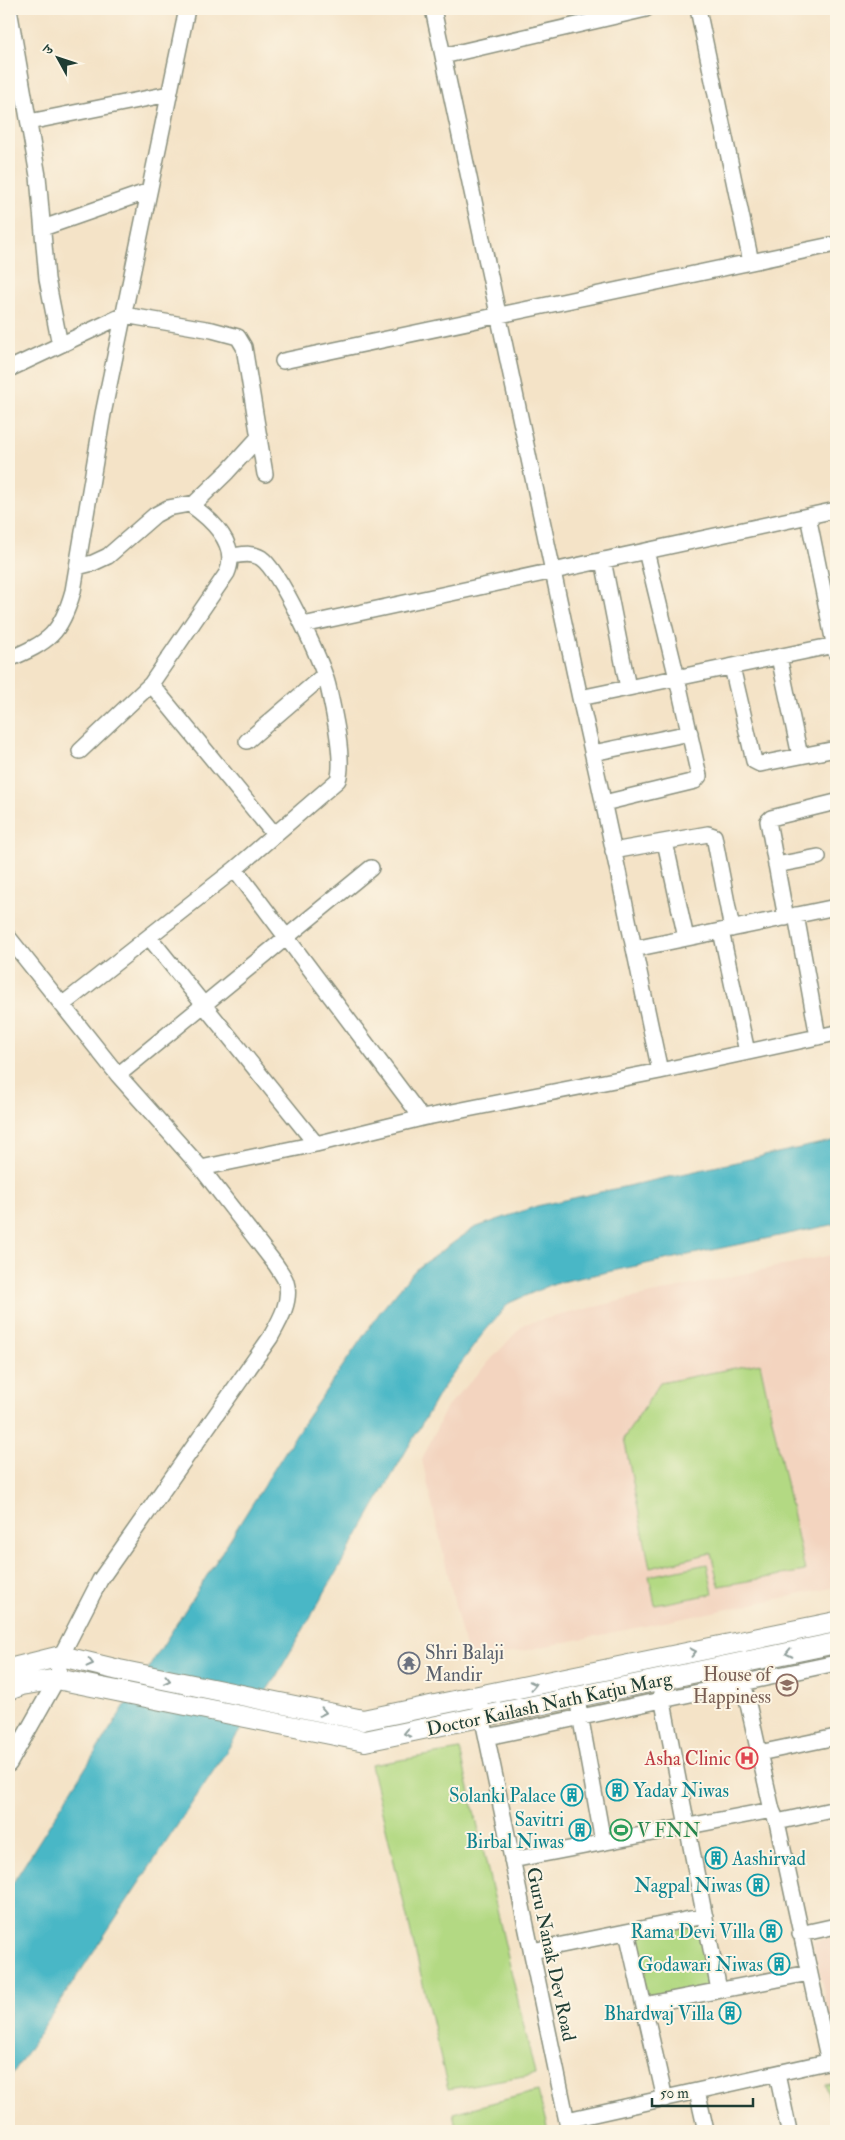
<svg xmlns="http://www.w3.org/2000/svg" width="845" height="2140" font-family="'IM FELL Double Pica','Noto Serif Devanagari',serif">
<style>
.built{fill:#f3d4bf}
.green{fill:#b3d983;stroke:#698b5c}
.water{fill:#4ab7c6;stroke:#347a7d}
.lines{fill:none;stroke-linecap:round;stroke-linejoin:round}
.minor-casing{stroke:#8a907e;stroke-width:18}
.major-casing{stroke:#8a907e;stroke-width:22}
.minor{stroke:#fff;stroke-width:15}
.major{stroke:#fff;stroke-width:20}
.oneway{stroke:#8f9e9a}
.labels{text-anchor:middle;stroke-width:4;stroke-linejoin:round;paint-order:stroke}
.worship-label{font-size:19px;fill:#5b616d;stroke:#fcf5e5;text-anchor:start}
.education-label{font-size:19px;fill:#785e54;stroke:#fcf5e5;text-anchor:end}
.street-label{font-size:19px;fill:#1f3d34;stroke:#fcf5e5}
.health-label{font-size:19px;fill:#be3a42;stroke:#fcf5e5;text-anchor:end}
.culture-label{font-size:19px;fill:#0d838f;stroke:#fcf5e5;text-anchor:end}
.leisure-label{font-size:19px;fill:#27864d;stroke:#fcf5e5;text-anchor:start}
</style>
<rect width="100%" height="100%" fill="#fcf5e5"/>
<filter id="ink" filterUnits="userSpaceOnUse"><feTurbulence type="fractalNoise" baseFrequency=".02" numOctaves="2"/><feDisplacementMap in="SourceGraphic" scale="10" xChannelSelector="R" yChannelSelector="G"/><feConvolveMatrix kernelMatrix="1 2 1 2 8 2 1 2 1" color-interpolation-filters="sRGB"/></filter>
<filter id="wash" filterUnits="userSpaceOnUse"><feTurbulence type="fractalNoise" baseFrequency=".0096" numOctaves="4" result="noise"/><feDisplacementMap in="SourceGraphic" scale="20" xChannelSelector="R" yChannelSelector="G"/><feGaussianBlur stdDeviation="1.12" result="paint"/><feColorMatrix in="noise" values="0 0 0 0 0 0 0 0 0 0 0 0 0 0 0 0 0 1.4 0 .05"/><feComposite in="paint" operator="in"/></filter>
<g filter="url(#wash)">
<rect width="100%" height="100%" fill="#f4e3c7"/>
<!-- built -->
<path class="built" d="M836,1254V1587L468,1662L422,1460L446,1408L524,1324L628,1299Z
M836,1936V2042L834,2043L813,1941Z"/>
<!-- green -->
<path class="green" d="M760,1363L805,1571L719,1586L711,1553L650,1568L624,1438L660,1383Z
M707,1564L713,1594L655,1605L649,1576Z
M460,1750L535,2074L448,2089L371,1765Z
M700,1921L715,1986L648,2001L633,1937Z
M836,2083V2131L826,2085Z
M538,2091L548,2131H457L453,2113Z"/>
<!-- water -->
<path class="water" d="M836,1140V1224L555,1283L509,1303L481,1336L440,1392L277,1675L9,2079V1889L302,1425L380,1312L415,1270L474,1228L537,1206Z"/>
</g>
<g filter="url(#ink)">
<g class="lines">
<!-- minor casing -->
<g class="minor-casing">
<path id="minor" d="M9,9L38,176L47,279L60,345
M433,9L580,698C609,822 633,947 660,1071
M698,9L751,262
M443,56L646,9
M29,122L169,94
M43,228L149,191
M283,361L836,244
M9,369L124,315L212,330L238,337L244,347L265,474
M191,505C212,520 239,545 227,573L151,684L274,834
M808,516L836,653
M603,560L628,688
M77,567L93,563L108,556L155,515L168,508L195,503L227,472L259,437
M303,625L836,510
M779,657L800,756
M9,659C49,642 61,634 73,591L103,414L187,9
M732,667L754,761L760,764L836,749
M580,698L835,645
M247,741L324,675
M80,751L151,684
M593,753L690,733
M604,803L695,781L699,776L677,678L646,551
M665,842L686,938
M613,851L708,834L714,836L732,929
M776,865L818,857
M235,869L422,1118
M796,915L818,1037
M786,918L768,821L771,818L836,802
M721,931L747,1052
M149,937L316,1144
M9,938L118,1075L201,1168L276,1265C279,1270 284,1276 286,1282C292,1301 279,1322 270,1338L100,1580L61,1656L57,1679L9,1764
M634,949L836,907
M62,1005L235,869L338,780C345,759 333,708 328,686C322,662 280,571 261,558C252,552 241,555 231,556
M118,1075L371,868
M201,1168L316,1144L422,1118L660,1071L836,1033
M739,1664L772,1810L777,1822L829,2062
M661,1692L719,1990
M478,1696L569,2131
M579,1709L603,1842
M487,1737L836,1663
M759,1753L836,1737
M777,1822L836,1809
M512,1860L772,1810
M627,1932L665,2099
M800,1934L836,1926
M532,1951L705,1916
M644,2005L809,1973
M777,2074L789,2131
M697,2091L706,2131
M567,2120L836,2060"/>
</g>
<!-- major casing -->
<g class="major-casing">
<path id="major" d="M9,1669L61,1656L119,1670L363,1720L836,1622
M9,1690L22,1685L57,1679L365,1741L836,1643"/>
</g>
<!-- minor -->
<use href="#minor" class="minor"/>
<!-- major -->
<use href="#major" class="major"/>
</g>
<!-- one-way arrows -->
<defs><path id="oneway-chevron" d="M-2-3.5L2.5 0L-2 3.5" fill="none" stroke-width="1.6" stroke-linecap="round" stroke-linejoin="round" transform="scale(1.25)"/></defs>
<g class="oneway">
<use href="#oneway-chevron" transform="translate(693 1652) rotate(-12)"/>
<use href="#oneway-chevron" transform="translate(789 1653) rotate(168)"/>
<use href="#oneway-chevron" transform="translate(90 1663) rotate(14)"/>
<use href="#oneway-chevron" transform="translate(167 1680) rotate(12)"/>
<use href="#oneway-chevron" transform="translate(533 1685) rotate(-12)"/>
<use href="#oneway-chevron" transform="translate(323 1712) rotate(12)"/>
<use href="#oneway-chevron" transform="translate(407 1733) rotate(168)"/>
</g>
</g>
<!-- icons -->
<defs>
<g id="temple-ring" transform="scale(1.125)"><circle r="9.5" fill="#fcf5e5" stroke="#6b7280" stroke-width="1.5"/><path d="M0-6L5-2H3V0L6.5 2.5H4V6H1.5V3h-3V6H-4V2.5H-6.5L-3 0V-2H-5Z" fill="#6b7280"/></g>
<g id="school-ring" transform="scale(1.125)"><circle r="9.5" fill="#fcf5e5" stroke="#8d6e63" stroke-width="1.5"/><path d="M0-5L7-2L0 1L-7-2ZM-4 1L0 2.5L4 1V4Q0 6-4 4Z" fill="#8d6e63"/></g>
<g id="hospital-ring" transform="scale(1.125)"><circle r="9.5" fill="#fcf5e5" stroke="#e0444e" stroke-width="1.5"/><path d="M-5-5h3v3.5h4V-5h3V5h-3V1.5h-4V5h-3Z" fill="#e0444e"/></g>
<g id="building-ring" transform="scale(1.125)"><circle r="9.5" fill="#fcf5e5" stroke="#0f9aa8" stroke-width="1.5"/><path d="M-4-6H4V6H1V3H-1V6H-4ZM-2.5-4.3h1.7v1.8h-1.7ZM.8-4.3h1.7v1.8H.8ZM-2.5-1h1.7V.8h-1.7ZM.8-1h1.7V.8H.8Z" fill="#0f9aa8"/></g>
<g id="stadium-ring" transform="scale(1.125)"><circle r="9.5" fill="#fcf5e5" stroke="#2e9e5b" stroke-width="1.5"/><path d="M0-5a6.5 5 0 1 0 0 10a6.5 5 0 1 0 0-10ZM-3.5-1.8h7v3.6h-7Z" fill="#2e9e5b"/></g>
</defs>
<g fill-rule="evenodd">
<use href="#temple-ring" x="409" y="1663"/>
<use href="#school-ring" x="787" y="1685"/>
<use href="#hospital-ring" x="747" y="1758"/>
<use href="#building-ring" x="617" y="1790"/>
<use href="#building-ring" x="572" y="1795"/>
<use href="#building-ring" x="580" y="1830"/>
<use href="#stadium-ring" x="621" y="1830"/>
<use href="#building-ring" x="716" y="1858"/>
<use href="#building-ring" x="758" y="1885"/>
<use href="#building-ring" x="771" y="1931"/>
<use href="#building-ring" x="779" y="1964"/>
<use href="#building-ring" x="730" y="2013"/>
</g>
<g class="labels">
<!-- worship labels -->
<g class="worship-label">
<text x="425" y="1659">Shri Balaji<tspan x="425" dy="22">Mandir</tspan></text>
</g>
<!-- education labels -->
<g class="education-label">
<text x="771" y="1681">House of<tspan x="771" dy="22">Happiness</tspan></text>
</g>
<!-- street labels -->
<g class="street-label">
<text transform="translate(549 1703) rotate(-12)" y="7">Doctor Kailash Nath Katju Marg</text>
<text transform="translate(552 1954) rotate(78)" y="7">Guru Nanak Dev Road</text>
</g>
<!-- health labels -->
<g class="health-label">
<text x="731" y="1765">Asha Clinic</text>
</g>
<!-- culture labels -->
<g class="culture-label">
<text x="633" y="1797" text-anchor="start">Yadav Niwas</text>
<text x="556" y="1802">Solanki Palace</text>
<text x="564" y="1826">Savitri<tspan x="564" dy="22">Birbal Niwas</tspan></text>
<text x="732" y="1865" text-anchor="start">Aashirvad</text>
<text x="742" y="1892">Nagpal Niwas</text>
<text x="755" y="1938">Rama Devi Villa</text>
<text x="763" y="1971">Godawari Niwas</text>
<text x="714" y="2020">Bhardwaj Villa</text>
</g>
<!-- leisure labels -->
<g class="leisure-label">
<text x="637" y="1837">V FNN</text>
</g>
</g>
<!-- margin -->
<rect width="845" height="2140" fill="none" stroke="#fcf5e5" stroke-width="30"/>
<!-- north arrow -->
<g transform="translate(58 58) rotate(310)" stroke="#fcf5e5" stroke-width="4" paint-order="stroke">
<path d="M0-4L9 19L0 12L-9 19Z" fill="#1f3d34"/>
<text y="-8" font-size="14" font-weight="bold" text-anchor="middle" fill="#1f3d34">उ</text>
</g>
<!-- scale -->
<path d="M652 2098v8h101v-8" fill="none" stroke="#1f3d34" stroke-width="2.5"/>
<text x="660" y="2098" font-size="15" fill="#1f3d34" stroke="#fcf5e5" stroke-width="4" paint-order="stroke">50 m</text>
</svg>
